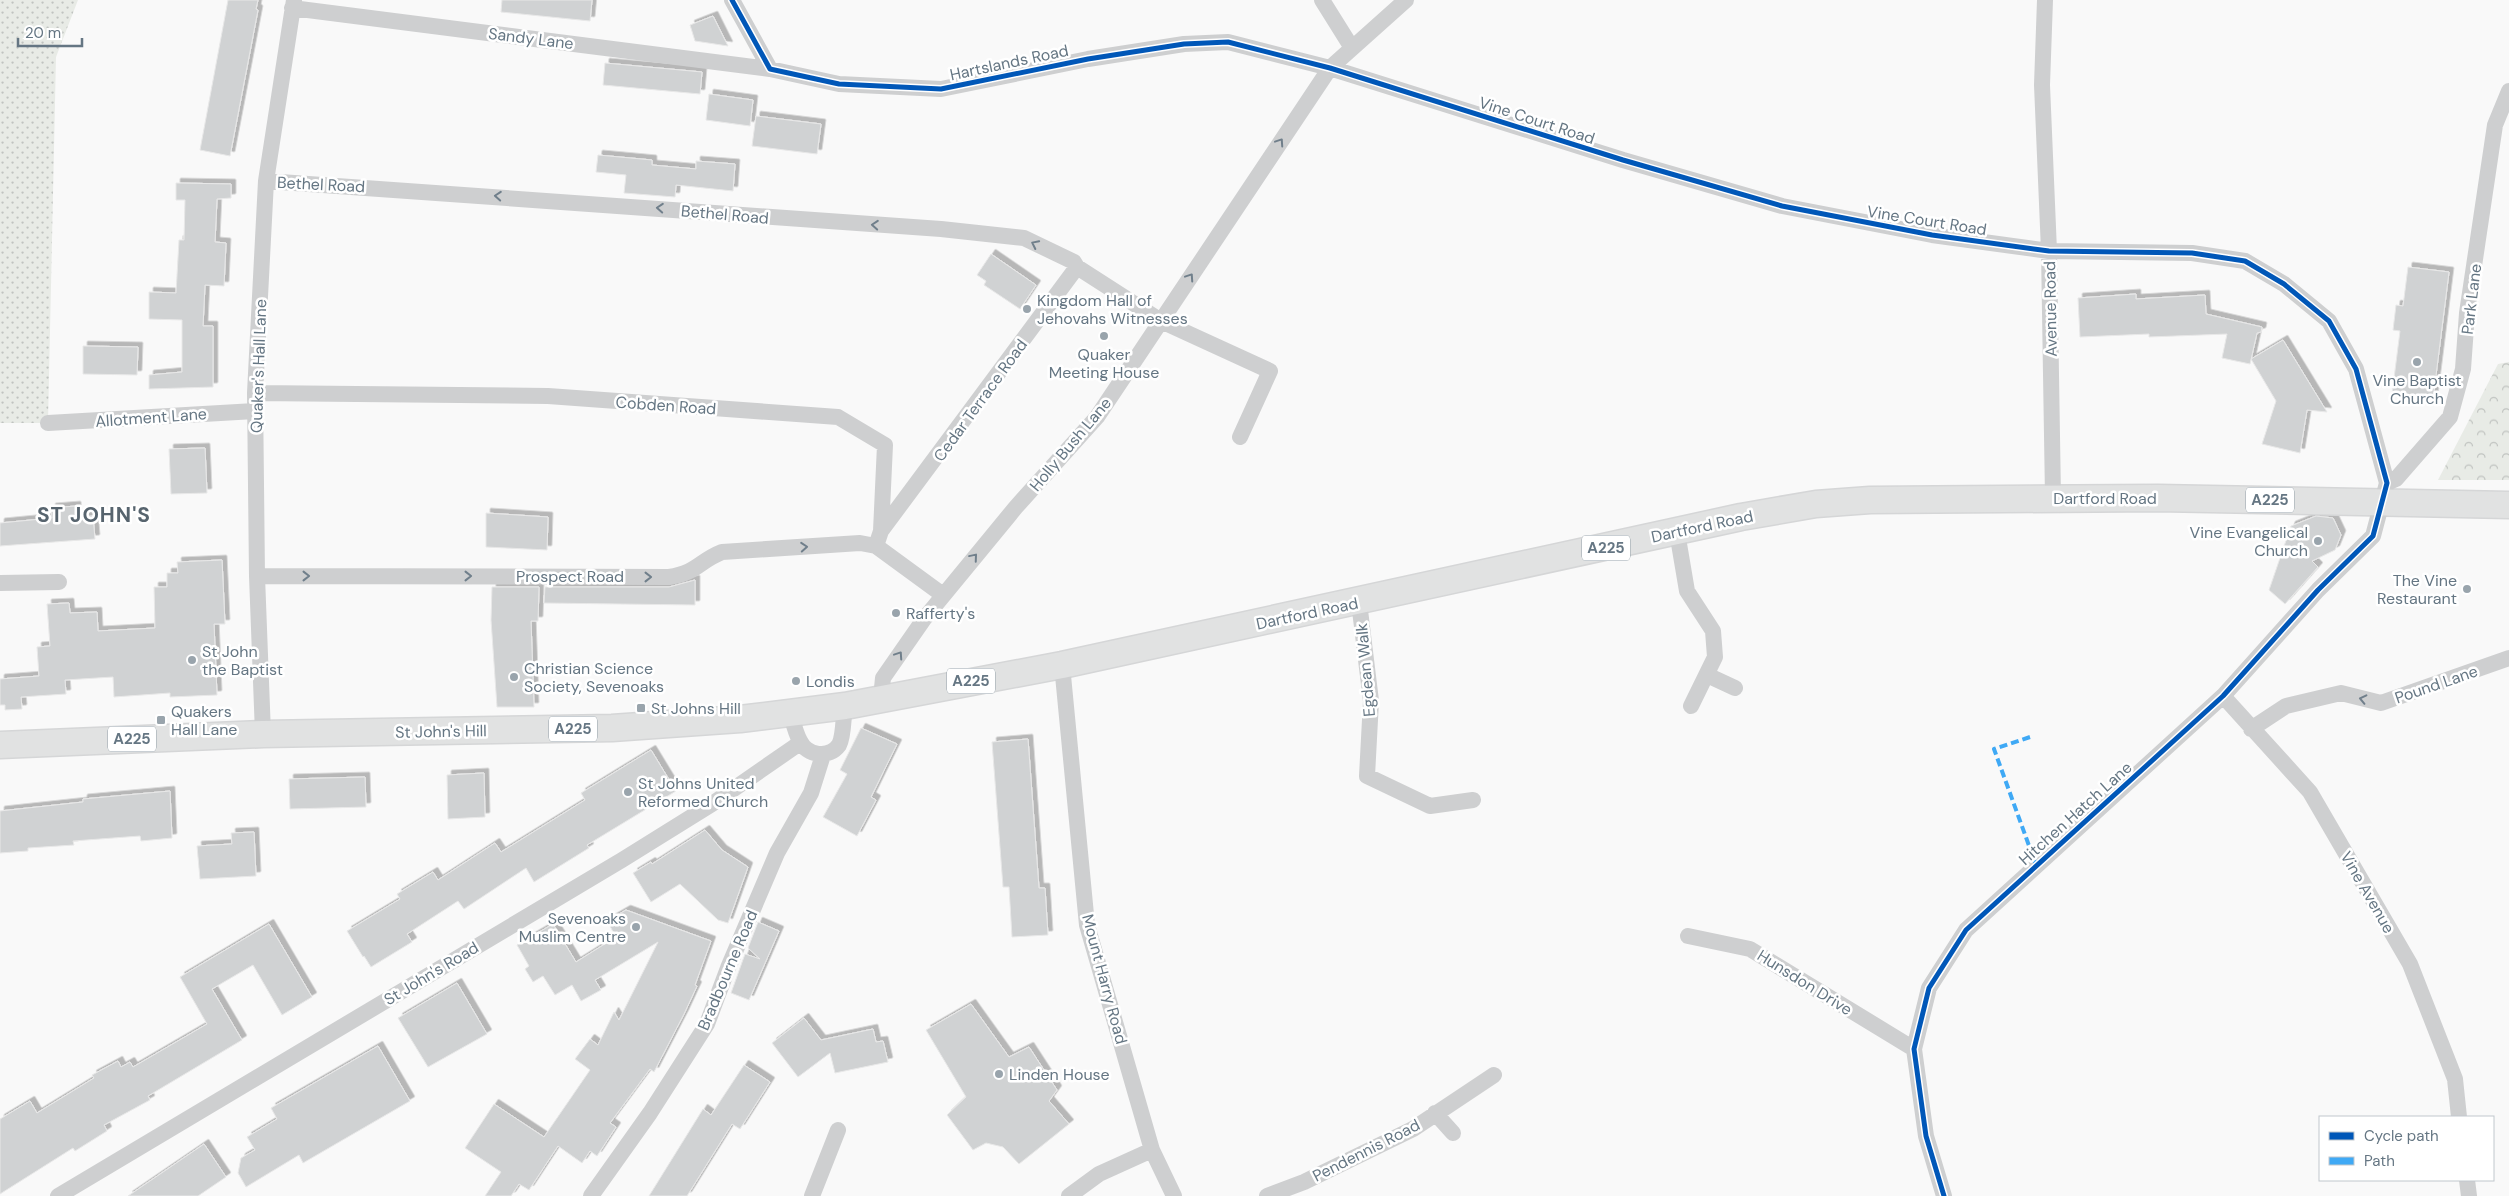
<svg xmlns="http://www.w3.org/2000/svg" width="2509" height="1196" font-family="'DM Sans',sans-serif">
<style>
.park{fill:url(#park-crowns)}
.garden{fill:url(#garden-dots)}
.building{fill:#d0d2d3;stroke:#e8e8e8;filter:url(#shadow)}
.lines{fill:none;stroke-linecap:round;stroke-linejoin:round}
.primary-casing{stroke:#d5d6d7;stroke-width:29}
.street{stroke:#cecfd0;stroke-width:16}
.primary{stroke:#e1e2e2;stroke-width:26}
.quiet{stroke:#3fa9f5;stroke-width:4;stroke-dasharray:8 4;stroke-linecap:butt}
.cycleway-casing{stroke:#fff;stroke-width:8}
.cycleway{stroke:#0057b8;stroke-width:5}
.oneway{stroke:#707f8b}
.poi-dot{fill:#99a4ac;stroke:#fff;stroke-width:2}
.labels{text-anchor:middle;stroke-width:5;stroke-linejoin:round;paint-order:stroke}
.shield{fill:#fff;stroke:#939fa8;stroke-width:1}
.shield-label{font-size:15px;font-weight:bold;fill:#657683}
.street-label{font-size:16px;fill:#657683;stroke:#fff}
.poi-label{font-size:16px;fill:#657683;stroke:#fff;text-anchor:start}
.district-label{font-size:21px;font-weight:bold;letter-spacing:1px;fill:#57646e;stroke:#fff}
</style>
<defs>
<pattern id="park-crowns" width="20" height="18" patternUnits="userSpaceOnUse" patternTransform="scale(1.25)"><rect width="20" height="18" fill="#e8ebe6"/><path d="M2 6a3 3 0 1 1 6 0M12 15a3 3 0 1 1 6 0" fill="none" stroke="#c0c3c0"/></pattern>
<pattern id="garden-dots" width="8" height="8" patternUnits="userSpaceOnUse" patternTransform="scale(1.25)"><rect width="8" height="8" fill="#e8ebe6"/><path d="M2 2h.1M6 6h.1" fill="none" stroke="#c0c3c0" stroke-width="1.8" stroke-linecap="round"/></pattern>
<filter id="shadow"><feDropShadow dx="4.5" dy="-4.5" stdDeviation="0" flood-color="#0004"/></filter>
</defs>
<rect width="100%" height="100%" fill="#f9f9f9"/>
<!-- park -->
<path class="park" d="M2509,362V480H2438L2498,364Z"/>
<!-- garden -->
<path class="garden" d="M0,0H78L56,57L48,423H0Z"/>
<!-- building -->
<path class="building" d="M228,0H258L256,9L258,10L230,156L200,150Z
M502,0H592L590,21L501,12Z
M713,16L728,46L695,41L690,25Z
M605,63L702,72L700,94L603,85Z
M709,94L753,100L750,126L706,120Z
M756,116L821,124L817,154L752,146Z
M598,155L652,160V165L696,169V161L735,164L733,191L676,185L675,197L624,193L626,175L596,172Z
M176,183L231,184V198L217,199L215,242L226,243L224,286L205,285L203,326H213V387L149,389V375L182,372V320L149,319V292L176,293L179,240H184L185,200H176Z
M991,254L1036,285L1020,309L984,285L986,281L977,275Z
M2408,267L2449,272L2433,399L2392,394L2400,331L2393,330L2396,305L2403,306Z
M2136,294V299L2205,295L2206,314L2262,327L2261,332L2257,333L2250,364L2222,358L2227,334L2149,337V334L2080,337L2078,298Z
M2283,340L2327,412L2307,410L2300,453L2262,444L2276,401L2251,359Z
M83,346L138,347L137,375L83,374Z
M205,448L207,493L171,494L169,449Z
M76,506L77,518L93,516L95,539L0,546V523L52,518L51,508Z
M486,513L548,517L547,550L486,547Z
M2316,516L2333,518L2341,535L2335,550L2312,561L2318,567L2285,604L2269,590L2291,526Z
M222,560L225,624H214L217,695L170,697V693L114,697L113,677L65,680L66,694L21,697L22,709L5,710V705H0V679L39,676L37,647L50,646L47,604L69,603L70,613L97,612L98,631L155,628L154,587H167V573H178L177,562Z
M695,580V605L544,603L545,587H669Z
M492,587H539L538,621H531L534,707H497L491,620Z
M861,728L897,744L871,797L876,800L857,836L823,817L847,774L840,770Z
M1028,739L1039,888H1045L1048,935L1012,937L1009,887H1003L992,742Z
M651,750L676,791L587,845L589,848L534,882L526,868L464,909L458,901L407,934L412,942L371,967L364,956L363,957L347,931L400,899L397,894L433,872L438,880L495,843L501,852L585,800L581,793Z
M484,773L485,817L448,819L447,775Z
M365,777L366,807L290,809L289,779Z
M170,791L172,838L141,841L140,836L73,841L74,845L28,848V851L0,853V811L83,802V799Z
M705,830L722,850L748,867L728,923L718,920L680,884L651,902L633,873L651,862L652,864Z
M254,832L256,876L200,879L197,846L232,844L231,833Z
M626,910L711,941L695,985L697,986L684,1014L654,1072L650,1069L610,1123L616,1127L597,1156L590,1151L582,1163L558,1146L529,1190L519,1184L511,1196H485L501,1172L465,1148L494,1104L544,1137L590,1070L575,1059L590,1039L598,1045L614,1012L619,1020L658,942L595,980L601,990L581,1001L572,985L555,995L543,976L533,982L525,969L529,966L517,945L553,924L576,962L616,937L607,921Z
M758,922L779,931L749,1000L731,993L745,954L760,959L748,948Z
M269,924L312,997L282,1015L253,965L212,989L242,1040L148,1096L150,1100L104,1125L107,1131L75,1151L73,1148L0,1194V1119L30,1101L37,1113L94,1078L92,1075L118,1061L121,1067L130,1062L133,1067L207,1024L180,977Z
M457,983L487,1034L428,1067L398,1018Z
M971,1004L1009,1057L1029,1047L1057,1090L1049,1101L1069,1124L1019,1164L1003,1147L986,1143L973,1150L947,1115L966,1097L926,1030Z
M804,1018L821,1040L873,1029L876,1042L883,1041L888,1062L835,1073L830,1053L798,1077L772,1043Z
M378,1046L410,1101L303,1163L299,1155L246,1187L238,1173L241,1158L255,1150L247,1137L277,1119L271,1108Z
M744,1065L770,1082L740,1129L732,1124L687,1196H649L703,1109L711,1115Z
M204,1144L226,1177L198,1196H128Z"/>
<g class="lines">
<!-- primary casing -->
<g class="primary-casing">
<path id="primary" d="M0,745L263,734L612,728L740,719L845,706L1062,665L1741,517L1816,504L1870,500L2158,498L2509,505"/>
</g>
<!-- street -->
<path class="street" d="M732,0L770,69L839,84L941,89L1088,59L1184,44L1228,42L1330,68L1623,160L1782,206L1932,235L2049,251L2192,253L2245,261L2284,284L2329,321L2356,369L2387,483L2373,536L2318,590L2223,696L1966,930L1929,988L1914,1049L1926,1136L1944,1196
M1322,0L1352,48
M2045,0L2042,85L2049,251L2053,497
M292,8L770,69
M266,181L941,229L1024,238L1074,262L1077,267L1161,321L1270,371L1240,437
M255,393L548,396L838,417L885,445L881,531L876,546L943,595
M48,423L255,411
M2387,483L2396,479L2450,417L2463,369L2467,313L2495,125L2509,91
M881,531L1077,267
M1677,532L1687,591L1713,631L1715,657L1691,706
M257,576L669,577C697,573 699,561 722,552L860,543L876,546
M0,583L59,582
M1359,602L1371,701L1367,776L1430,806L1473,800
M1062,665L1087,925L1152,1150L1174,1196
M1707,675L1735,688
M2223,696L2310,792L2410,964L2455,1079L2459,1117
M881,698L883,678L924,619L1016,507L1097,417L1330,68L1406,0
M790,711C793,721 795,732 800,741C807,756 829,759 839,745C844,736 843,717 845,706
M2251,729L2286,706L2341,693L2381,703L2509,658
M263,734L257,576L255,393L266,181L294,0
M1688,936L1750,949L1914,1049
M1435,1113L1453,1133
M2467,1180L2469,1196
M58,1196L622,860L712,804L800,743
M591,1196L650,1113L707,1024L728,968L777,853L811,793L823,755
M812,1196L838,1130
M1069,1196L1099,1174L1152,1150
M1267,1196L1304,1182L1413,1129L1494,1075"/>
<!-- primary -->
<use href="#primary" class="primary"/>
<!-- quiet -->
<path class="quiet" d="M2030,737L1994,749L2036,865"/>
<!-- cycleway casing -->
<g class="cycleway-casing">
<path id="cycleway" d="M732,0L770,69L839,84L941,89L1088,59L1184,44L1228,42L1330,68L1623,160L1782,206L1932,235L2049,251L2192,253L2245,261L2284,284L2329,321L2356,369L2387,483L2373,536L2318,590L2223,696L1966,930L1929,988L1914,1049L1926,1136L1944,1196"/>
</g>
<!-- cycleway -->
<use href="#cycleway" class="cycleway"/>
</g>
<!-- one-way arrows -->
<defs><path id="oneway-chevron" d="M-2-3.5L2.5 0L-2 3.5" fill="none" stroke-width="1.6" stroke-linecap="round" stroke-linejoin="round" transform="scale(1.25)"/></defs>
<g class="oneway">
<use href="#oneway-chevron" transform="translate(1280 142) rotate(-56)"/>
<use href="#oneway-chevron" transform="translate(498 196) rotate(-176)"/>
<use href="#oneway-chevron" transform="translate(660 208) rotate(-176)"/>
<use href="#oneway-chevron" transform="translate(875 225) rotate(-176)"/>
<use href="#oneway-chevron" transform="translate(1035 244) rotate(-154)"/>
<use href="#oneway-chevron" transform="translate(1190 277) rotate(-56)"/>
<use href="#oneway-chevron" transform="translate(804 547) rotate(-4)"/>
<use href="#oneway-chevron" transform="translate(974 557) rotate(-50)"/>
<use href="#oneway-chevron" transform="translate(306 576)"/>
<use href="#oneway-chevron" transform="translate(468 576)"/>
<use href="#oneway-chevron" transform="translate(648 577)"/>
<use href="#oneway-chevron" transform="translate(899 655) rotate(-56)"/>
<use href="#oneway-chevron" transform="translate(2363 699) rotate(-167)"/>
</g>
<!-- markers -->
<g class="poi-dot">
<circle cx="1027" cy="309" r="5"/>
<circle cx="1104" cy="336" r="5"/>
<circle cx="2417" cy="362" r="5"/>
<circle cx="2318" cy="541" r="5"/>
<circle cx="2467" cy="589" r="5"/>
<circle cx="896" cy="613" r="5"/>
<circle cx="192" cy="660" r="5"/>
<circle cx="514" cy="677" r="5"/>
<circle cx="796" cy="681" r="5"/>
<rect x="636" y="703" width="10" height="10" rx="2.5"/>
<rect x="156" y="715" width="10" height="10" rx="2.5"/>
<circle cx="628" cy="792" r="5"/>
<circle cx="636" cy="927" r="5"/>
<circle cx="999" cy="1074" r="5"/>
</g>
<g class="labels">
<!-- shield labels -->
<g class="shield">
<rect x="2246" y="487.5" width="48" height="25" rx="4"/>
<rect x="1582" y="535.5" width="48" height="25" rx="4"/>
<rect x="947" y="668.5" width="48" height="25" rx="4"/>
<rect x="549" y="716.5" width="48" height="25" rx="4"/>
<rect x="108" y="726.5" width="48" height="25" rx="4"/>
</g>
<g class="shield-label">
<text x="2270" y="505">A225</text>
<text x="1606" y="553">A225</text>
<text x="971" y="686">A225</text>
<text x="573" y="734">A225</text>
<text x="132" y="744">A225</text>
</g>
<!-- street labels -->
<g class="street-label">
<text transform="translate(531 38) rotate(7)" y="6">Sandy Lane</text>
<text transform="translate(1009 62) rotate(-12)" y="6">Hartslands Road</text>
<text transform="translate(1537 120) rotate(18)" y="6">Vine Court Road</text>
<text transform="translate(321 184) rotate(3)" y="6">Bethel Road</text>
<text transform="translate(725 214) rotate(5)" y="6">Bethel Road</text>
<text transform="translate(1927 220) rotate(9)" y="6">Vine Court Road</text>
<text transform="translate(2471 299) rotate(-83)" y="6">Park Lane</text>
<text transform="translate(2050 309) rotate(-91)" y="6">Avenue Road</text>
<text transform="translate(258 366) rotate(-88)" y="6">Quaker's Hall Lane</text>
<text transform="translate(980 400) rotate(-54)" y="6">Cedar Terrace Road</text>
<text transform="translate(666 405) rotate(4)" y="6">Cobden Road</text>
<text transform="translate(151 417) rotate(-4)" y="6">Allotment Lane</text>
<text transform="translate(1070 444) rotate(-50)" y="6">Holly Bush Lane</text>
<text x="2105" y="504">Dartford Road</text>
<text transform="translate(1702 526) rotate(-12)" y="6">Dartford Road</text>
<text x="570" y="582">Prospect Road</text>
<text transform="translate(1307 613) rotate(-12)" y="6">Dartford Road</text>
<text transform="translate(1365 670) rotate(-95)" y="6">Egdean Walk</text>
<text transform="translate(2436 684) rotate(-19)" y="6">Pound Lane</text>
<text transform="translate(441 731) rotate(-1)" y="6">St John's Hill</text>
<text transform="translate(2075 813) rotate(-42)" y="6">Hitchen Hatch Lane</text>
<text transform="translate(2368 892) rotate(60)" y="6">Vine Avenue</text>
<text transform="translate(727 970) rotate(-67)" y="6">Bradbourne Road</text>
<text transform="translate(431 973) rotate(-31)" y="6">St John's Road</text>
<text transform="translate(1105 979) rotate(75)" y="6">Mount Harry Road</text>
<text transform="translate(1805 982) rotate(32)" y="6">Hunsdon Drive</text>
<text transform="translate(1366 1150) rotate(-27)" y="6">Pendennis Road</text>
</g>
<!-- poi labels -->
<g class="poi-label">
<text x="1037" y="306">Kingdom Hall of<tspan x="1037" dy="18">Jehovahs Witnesses</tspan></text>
<text x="1104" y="360" text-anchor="middle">Quaker<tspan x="1104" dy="18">Meeting House</tspan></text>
<text x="2417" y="386" text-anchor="middle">Vine Baptist<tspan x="2417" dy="18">Church</tspan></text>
<text x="2308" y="538" text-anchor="end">Vine Evangelical<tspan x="2308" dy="18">Church</tspan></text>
<text x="2457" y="586" text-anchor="end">The Vine<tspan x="2457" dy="18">Restaurant</tspan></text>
<text x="906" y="619">Rafferty's</text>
<text x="202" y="657">St John<tspan x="202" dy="18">the Baptist</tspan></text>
<text x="524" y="674">Christian Science<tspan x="524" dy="18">Society, Sevenoaks</tspan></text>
<text x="806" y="687">Londis</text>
<text x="651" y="714">St Johns Hill</text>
<text x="171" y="717">Quakers<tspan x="171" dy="18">Hall Lane</tspan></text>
<text x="638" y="789">St Johns United<tspan x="638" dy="18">Reformed Church</tspan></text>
<text x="626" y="924" text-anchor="end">Sevenoaks<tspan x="626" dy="18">Muslim Centre</tspan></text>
<text x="1009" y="1080">Linden House</text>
</g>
<!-- district labels -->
<g class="district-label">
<text x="94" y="522">ST JOHN'S</text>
</g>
</g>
<!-- legend -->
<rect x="2319" y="1116" width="175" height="65" fill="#ffffff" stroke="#c1c8cd"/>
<rect x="2329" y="1132" width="25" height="8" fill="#0057b8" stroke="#c1c8cd"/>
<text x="2364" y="1141" font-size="15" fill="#657683">Cycle path</text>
<rect x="2329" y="1157" width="25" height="8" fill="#3fa9f5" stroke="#c1c8cd"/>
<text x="2364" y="1166" font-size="15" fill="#657683">Path</text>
<!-- scale -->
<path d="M18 38v8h64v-8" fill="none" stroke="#657683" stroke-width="2.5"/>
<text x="25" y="38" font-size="15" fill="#657683" stroke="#ffffff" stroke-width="4" paint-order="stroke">20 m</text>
</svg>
